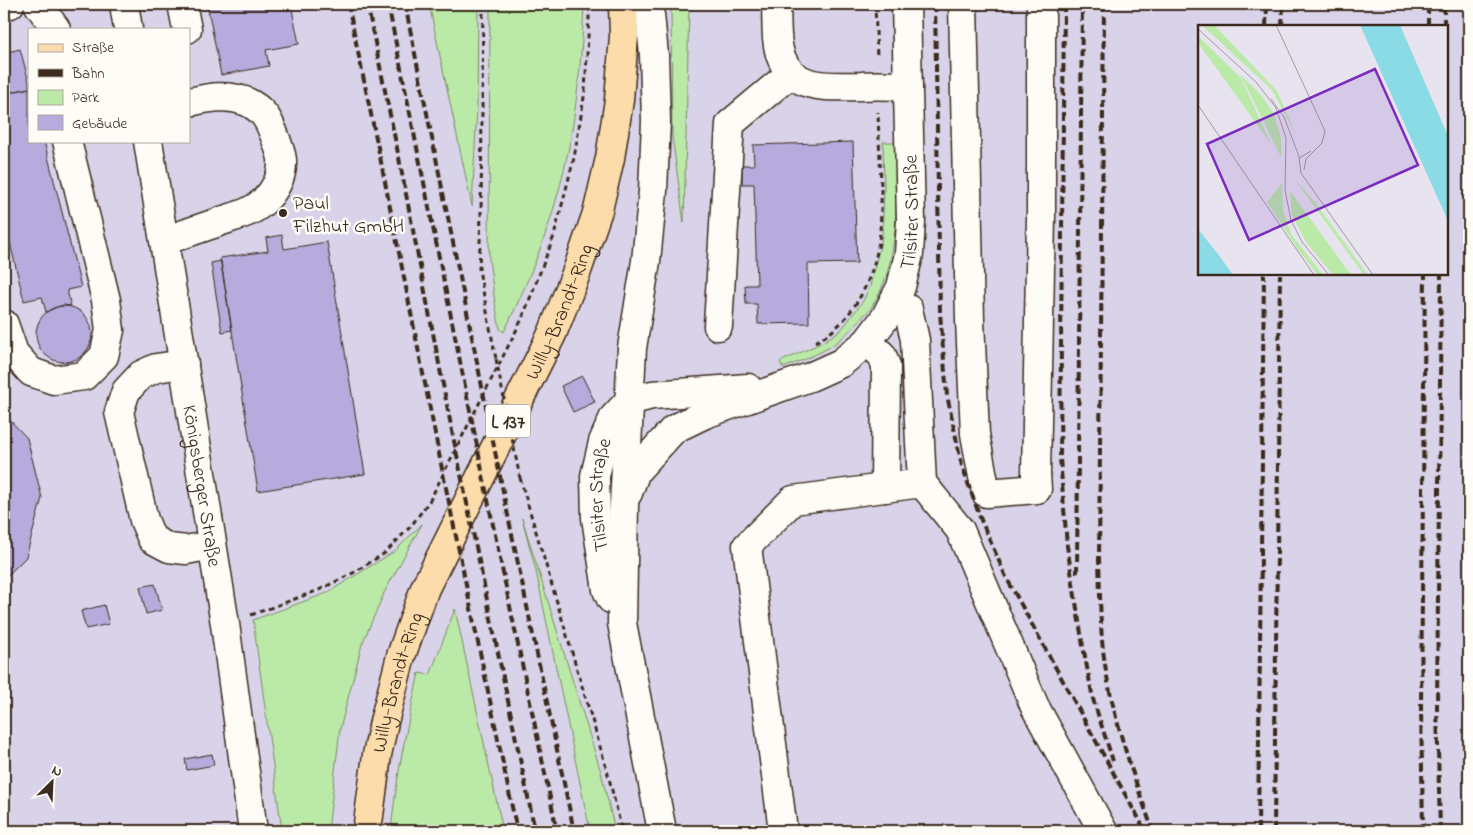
<svg xmlns="http://www.w3.org/2000/svg" width="1473" height="835" font-family="'Indie Flower',sans-serif">
<style>
.built{fill:#d8d3e9;fill-rule:evenodd}
.green{fill:#bbeaa8;stroke:#7b8a63}
.building{fill:#b5abdc;stroke:#3b2a1e}
.lines{fill:none;stroke-linecap:round;stroke-linejoin:round}
.minor-casing{stroke:#3b2a1e;stroke-width:31}
.major-casing{stroke:#3b2a1e;stroke-width:31}
.path{stroke:#3b2a1e;stroke-width:3;stroke-dasharray:5 4;stroke-linecap:butt}
.minor{stroke:#fdfcf7;stroke-width:28}
.major{stroke:#fddcac;stroke-width:28}
.rail{stroke:#3b2a1e;stroke-width:4;stroke-dasharray:8 4;stroke-linecap:butt}
.path-bridge{stroke:#3b2a1e;stroke-width:3;stroke-dasharray:5 4;stroke-linecap:butt}
.poi-dot{fill:#3b2a1e;stroke:#fdfcf7;stroke-width:2}
.labels{text-anchor:middle;stroke-width:5;stroke-linejoin:round;paint-order:stroke}
.shield{fill:#fdfcf7;stroke:#75695f;stroke-width:1}
.shield-label{font-size:19px;font-weight:bold;fill:#3b2a1e}
.poi-label{font-size:20px;fill:#3b2a1e;stroke:#fdfcf7;text-anchor:start}
.street-label{font-size:20px;fill:#3b2a1e;stroke:#fdfcf7}
.inset-road{fill:none;stroke:#a29a9b;stroke-width:1}
.view{fill:#7b2cbf;fill-opacity:0.15;stroke:#7b2cbf;stroke-width:2.5}
.inset-edge{fill:none;stroke:#3b2a1e;stroke-width:2.5}
</style>
<rect width="100%" height="100%" fill="#e7e4ef"/>
<filter id="ink" filterUnits="userSpaceOnUse"><feTurbulence type="fractalNoise" baseFrequency=".02" numOctaves="2"/><feDisplacementMap in="SourceGraphic" scale="10" xChannelSelector="R" yChannelSelector="G"/><feConvolveMatrix kernelMatrix="1 2 1 2 8 2 1 2 1" color-interpolation-filters="sRGB"/></filter>
<g filter="url(#ink)">
<!-- built -->
<path class="built" d="M4,4H1469V831H4ZM1199,26H1447V274H1199ZM29,29H189V141H29Z"/>
<!-- green -->
<path class="green" d="M429,4H478L477,108L472,206Z
M490,4H584C581,69 575,134 557,197C544,244 525,289 504,332L500,329L495,303L489,259Z
M671,4H689L684,223L672,136Z
M883,142H896C897,191 901,268 870,309C866,314 861,318 857,323C848,332 839,342 828,348C814,356 798,362 783,368L780,362L821,343L841,330L863,301L870,286L882,237L884,190Z
M522,518L601,772L615,831H590L536,571Z
M422,524L385,591L362,644L340,729L328,831H282L253,620L327,593L395,551Z
M455,609L503,831H391C396,778 407,726 419,673L430,675Z"/>
<!-- building -->
<path class="building" d="M207,4H291L299,44L266,50L269,66L221,75Z
M20,49L29,82V88L4,94V53Z
M29,88V141H44L81,287L67,290L71,306L63,305L57,307L46,312L42,297L24,301L4,218V94Z
M853,142L857,263L808,264L809,323L758,324L757,304H746L745,285H757L754,184H742V165H754L753,145Z
M282,235L284,249L327,242L365,474L258,491L220,258L268,251L266,238Z
M221,261L232,330L222,332L211,263Z
M36 334a28 28 0 1 1 56 0a28 28 0 1 1-56 0Z
M582,376L595,402L573,412L561,386Z
M4,414L27,438L42,498L26,557L4,579Z
M155,584L162,610L146,614L140,587Z
M104,605L109,624L86,629L81,611Z
M212,754L214,765L187,770L185,759Z"/>
<g class="lines">
<!-- minor casing -->
<g class="minor-casing">
<g id="minor">
<path d="M38,4L56,29"/>
<path d="M124,4L128,29"/>
<path d="M182,4L187,29"/>
<path d="M649,4L654,55L656,121L653,191L646,261L632,348L624,506L622,623L662,831"/>
<path d="M776,4C777,21 775,41 781,57C794,92 832,86 862,86C877,85 893,86 908,86"/>
<path d="M963,4L970,320L975,434L986,493L1037,489L1036,474L1041,217V4"/>
<path d="M4,6L10,4"/>
<path id="s1" d="M148,141L225,624L253,831"/>
<path d="M165,241C183,234 201,228 219,222C235,216 252,213 264,201C274,192 282,177 282,164C283,156 279,149 277,142C270,123 266,110 245,101C226,94 208,98 189,102"/>
<path d="M894,301L908,309L915,340L922,483"/>
<path d="M4,324L14,353L31,372L54,380L84,376L104,356L110,330L106,300L67,141"/>
<path d="M718,326L730,124L791,73"/>
<path d="M867,342L882,355L886,366L885,488"/>
<path d="M184,364L156,368L141,375L126,391L119,412L144,520L152,539L169,548L186,550L212,545"/>
<path id="s2" d="M628,493L636,471L674,429L705,414L810,377L841,363L867,342L885,318L901,287L909,254L911,221L906,4"/>
<path id="s3" d="M611,599L607,590L596,518L595,476L603,442L614,417L629,401L652,395L748,388"/>
<path d="M783,831L747,546L793,500L922,483L960,530L1035,707L1103,831"/>
</g>
</g>
<!-- major casing -->
<g class="major-casing">
<g id="major">
<path id="s4" d="M367,831L377,755L384,722L401,656L425,588L552,334L577,271L598,210L610,158L619,100L624,36L623,4"/>
</g>
</g>
<!-- path -->
<path class="path" d="M483,4L481,215L479,270L496,359
M875,4L877,58
M815,342C854,323 877,273 880,231C883,192 879,151 878,112
M520,478L607,770L622,831
M251,615L319,590L353,573L385,553L411,526L430,500L522,319L554,236L574,158L585,91L589,19V4"/>
<!-- minor -->
<use href="#minor" class="minor"/>
<!-- major -->
<use href="#major" class="major"/>
<!-- rail -->
<path class="rail" d="M348,4L381,162L440,459L517,831
M367,4L399,158L453,436L535,831
M388,4L494,530L557,831
M405,4L506,506L574,831
M935,4L940,313L947,395L962,466L981,520L1006,577L1137,816
M1064,4L1060,458L1067,546L1083,646L1093,699L1113,761
M1104,4L1099,560C1100,587 1100,614 1102,640C1108,706 1131,769 1153,831
M1266,26L1267,4
M1282,26L1283,4
M1428,26V4
M1444,26V4
M1077,573L1082,4
M1135,811L1145,831
M1258,831L1264,274
M1274,831L1280,274
M1423,831L1421,707L1425,274
M1440,831L1437,707L1441,274"/>
<!-- path-bridge -->
<path class="path-bridge" d="M496,359L520,478"/>
</g>
</g>
<!-- markers -->
<circle class="poi-dot" cx="283" cy="213" r="5"/>
<g class="labels">
<!-- shield labels -->
<rect class="shield" x="485.5" y="404.5" width="45" height="33" rx="4"/>
<g class="shield-label">
<text x="508" y="428">L 137</text>
</g>
<!-- poi labels -->
<g class="poi-label">
<text x="293" y="209">Paul<tspan x="293" dy="23">Filzhut GmbH</tspan></text>
</g>
<!-- street labels -->
<g class="street-label">
<text dy="7" stroke="none"><textPath href="#s2" startOffset="434">Tilsiter Straße</textPath></text>
<text dy="7" stroke="none"><textPath href="#s4" startOffset="558">Willy-Brandt-Ring</textPath></text>
<text dy="7" stroke="none"><textPath href="#s1" startOffset="349">Königsberger Straße</textPath></text>
<text dy="7" stroke="none"><textPath href="#s3" startOffset="106">Tilsiter Straße</textPath></text>
<text dy="7" stroke="none"><textPath href="#s4" startOffset="152">Willy-Brandt-Ring</textPath></text>
</g>
</g>
<!-- overview -->
<g transform="translate(1198 25)">
<rect width="250" height="250" fill="#e7e4ef"/>
<path d="M4,0H16L79,66L98,110L74,65ZM0,11L43,53L73,119L0,18ZM42,49L64,71L76,89L83,113V132ZM95,152L117,177L170,250H166ZM84,158L85,185L93,209L125,250H120L101,226L69,177ZM92,166L153,250H135L108,217L94,190Z" fill="#bbeaa8"/>
<path d="M162,0H202L250,111V196ZM0,204L20,229L35,250H0Z" fill="#8bdbe6"/>
<path class="inset-road" d="M78,0L127,106L124,118L108,134L106,145M0,4L58,57L78,83L88,113L87,165L93,195L104,217L131,250M73,74L86,92L102,134M0,80L116,250M113,126L101,133L103,148L175,250"/>
<path class="view" d="M177,44L220,140L51,215L9,119Z"/>
<rect width="250" height="250" class="inset-edge"/>
</g>
<!-- margin -->
<rect width="1473" height="835" fill="none" stroke="#fdfcf7" stroke-width="20"/>
<rect x="10" y="10" width="1453" height="815" fill="none" stroke="#3b2a1e" stroke-width="2" filter="url(#ink)"/>
<!-- legend -->
<rect x="28" y="28" width="162" height="115" fill="#fdfcf7" stroke="#afa8a0"/>
<rect x="38" y="44" width="25" height="8" fill="#fddcac" stroke="#afa8a0"/>
<text x="72" y="52" font-size="15" fill="#3b2a1e">Straße</text>
<rect x="38" y="69" width="25" height="8" fill="#3b2a1e" stroke="#afa8a0"/>
<text x="72" y="78" font-size="15" fill="#3b2a1e">Bahn</text>
<rect x="38" y="90" width="25" height="15" fill="#bbeaa8" stroke="#afa8a0"/>
<text x="72" y="102" font-size="15" fill="#3b2a1e">Park</text>
<rect x="38" y="115" width="25" height="15" fill="#b5abdc" stroke="#afa8a0"/>
<text x="72" y="128" font-size="15" fill="#3b2a1e">Gebäude</text>
<!-- north arrow -->
<g transform="translate(52 782) rotate(24)" stroke="#fdfcf7" stroke-width="4" paint-order="stroke">
<path d="M0-4L9 19L0 12L-9 19Z" fill="#3b2a1e"/>
<text y="-8" font-size="14" font-weight="bold" text-anchor="middle" fill="#3b2a1e">N</text>
</g>
</svg>
